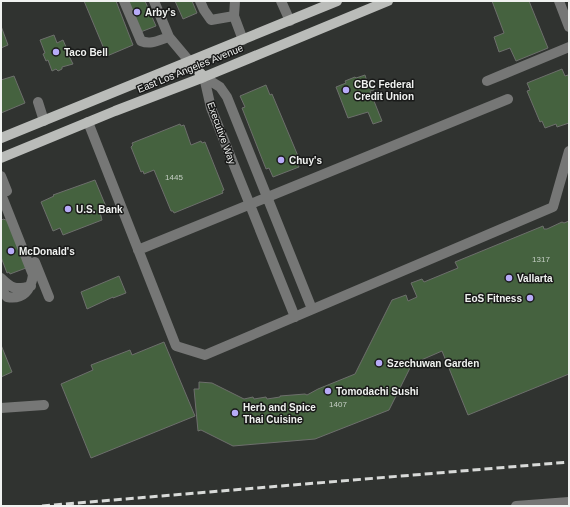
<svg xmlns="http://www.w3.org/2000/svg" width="570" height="507" font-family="Helvetica,sans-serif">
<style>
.building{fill:#45623f;stroke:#6d6f6c}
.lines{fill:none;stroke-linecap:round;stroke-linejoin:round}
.minor{stroke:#767776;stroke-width:10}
.major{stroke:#babcb9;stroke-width:10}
.rail{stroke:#d8dad8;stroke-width:3;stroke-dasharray:8 4;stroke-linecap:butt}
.poi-dot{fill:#b7abf8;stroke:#191a19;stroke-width:1.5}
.labels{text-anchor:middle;stroke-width:3;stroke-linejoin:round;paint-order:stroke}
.number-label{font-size:8px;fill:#c5cec4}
.poi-label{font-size:10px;font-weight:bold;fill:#f0f2f0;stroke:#191a19;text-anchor:start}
.street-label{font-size:10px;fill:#f0f2f0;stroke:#191a19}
</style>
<rect width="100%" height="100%" fill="#303330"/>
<!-- building -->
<path class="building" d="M84,1H116L133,45L107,56Z
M125,1H145L156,26L138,33Z
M175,1H192L197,13L183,19Z
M492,1H529L548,48L516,61L510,48L499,52L494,37L504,33Z
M1,26L8,45L1,48Z
M54,35L57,43L63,40L69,54V56L73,64L62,67V69L58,71L56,69L52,71L48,60L46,61L43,54L45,53L40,40Z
M562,69L565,76L568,75L569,78V123L557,127L556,124L545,128L542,121L540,122L527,91L530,90L527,83Z
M365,75L368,85L371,83L374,90L370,91L382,121L373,124L368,112L348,118L336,87L346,83L345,81L355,77L356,78Z
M14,76L25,103L1,113V80Z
M266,85L270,95L272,94L298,156L295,157L299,167L273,177L269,168L266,169L242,108L245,107L240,96Z
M180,124L181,126L184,125L191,145L201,141L202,143L205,142L224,190L222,191L223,193L174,213L173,211H171L154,170L144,174L143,171L141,172L131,147L133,145L132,143Z
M95,180L107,209L100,212L102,220L63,235L60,228L53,231L41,202L54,196L53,195Z
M10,218L26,268L10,274L9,272L7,273L1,257V220L4,219L5,220Z
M569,221V374L468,415L442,351L412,364L389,410L315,439L233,446L201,430L198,431L194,389H199V382L212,383L244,399L253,397L254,399L266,397L267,399L280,397V396L305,394L307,395L318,389L355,374L392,300L406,295L408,301L417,297L411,283L422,279L424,282L458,268L455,262L543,226L544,229H547L562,222L564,223Z
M119,276L126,293L113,298V297L87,309L81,292Z
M164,342L195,416L91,458L61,384L93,370L91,365L130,350L132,355Z
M1,345L12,372L1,377Z"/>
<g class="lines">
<!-- minor -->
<path class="minor" d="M124,1L141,41C151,45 159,40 169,37
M154,1L169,37L190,62
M200,1L204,10L211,20L234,16
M235,1L234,16L243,40
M281,1L290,21
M559,1L569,27
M204,77L220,87L227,97L312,309
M204,77L211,108L295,317
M487,81L569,47
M38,102L44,121
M88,122L176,346L205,355L553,207L569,151
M1,176L7,191
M1,194L33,275C31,290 23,300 7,297L1,289
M138,250L508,99
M35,262L49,297
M1,278C12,289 16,290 31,286
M1,408L44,405
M516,506L569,502"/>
<!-- major -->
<path class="major" d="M190,62L204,77
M1,138L337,1
M1,158L115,111L204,77L388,1"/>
<!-- rail -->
<path class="rail" d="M42,506L569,462"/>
</g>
<!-- markers -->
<g class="poi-dot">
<circle cx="137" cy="12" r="4"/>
<circle cx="56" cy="52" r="4"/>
<circle cx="346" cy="90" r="4"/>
<circle cx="281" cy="160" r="4"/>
<circle cx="68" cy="209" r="4"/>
<circle cx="11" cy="251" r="4"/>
<circle cx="509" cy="278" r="4"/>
<circle cx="530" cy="298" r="4"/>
<circle cx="379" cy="363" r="4"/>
<circle cx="328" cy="391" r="4"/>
<circle cx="235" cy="413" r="4"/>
</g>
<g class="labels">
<!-- number labels -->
<g class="number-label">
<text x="174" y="180">1445</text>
<text x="541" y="262">1317</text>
<text x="338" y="407">1407</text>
</g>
<!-- poi labels -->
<g class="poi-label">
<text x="145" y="16">Arby's</text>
<text x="64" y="56">Taco Bell</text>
<text x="354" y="88">CBC Federal<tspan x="354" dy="12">Credit Union</tspan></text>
<text x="289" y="164">Chuy's</text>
<text x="76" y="213">U.S. Bank</text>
<text x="19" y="255">McDonald's</text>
<text x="517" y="282">Vallarta</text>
<text x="522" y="302" text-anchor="end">EoS Fitness</text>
<text x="387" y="367">Szechuwan Garden</text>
<text x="336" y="395">Tomodachi Sushi</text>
<text x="243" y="411">Herb and Spice<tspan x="243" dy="12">Thai Cuisine</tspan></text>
</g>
<!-- street labels -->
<g class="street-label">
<text transform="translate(190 68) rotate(-22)" y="4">East Los Angeles Avenue</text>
<text transform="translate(222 133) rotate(70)" y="4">Executive Way</text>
</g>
</g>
<!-- border -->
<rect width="570" height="507" fill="none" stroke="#f0f2f0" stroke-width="4"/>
</svg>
